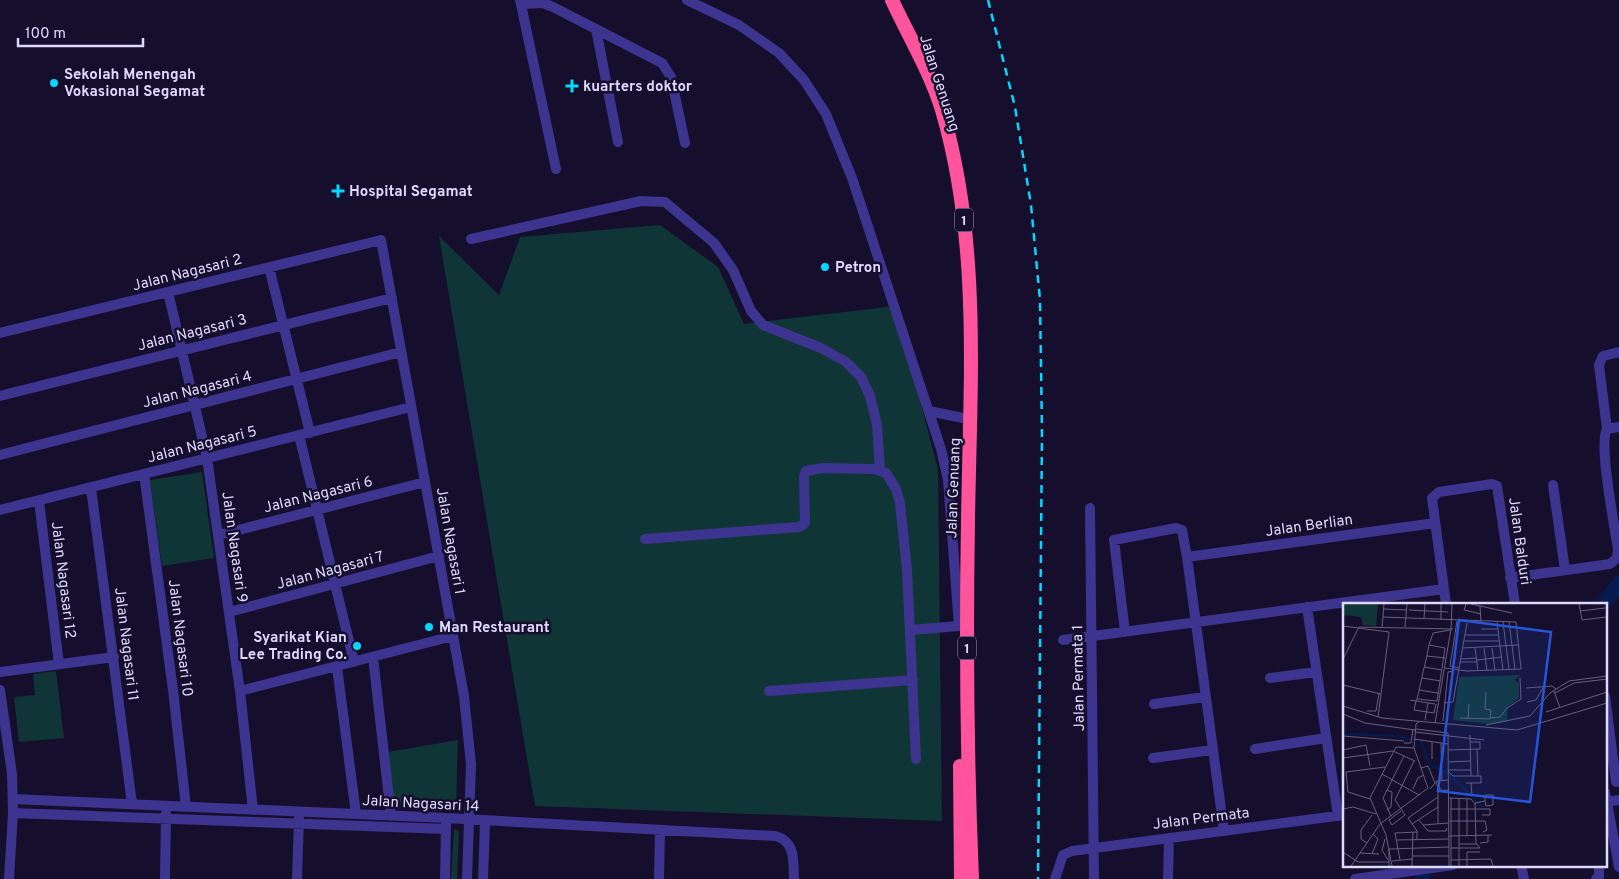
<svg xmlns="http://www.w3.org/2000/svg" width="1619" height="879" font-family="Overpass,sans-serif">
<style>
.green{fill:#103536}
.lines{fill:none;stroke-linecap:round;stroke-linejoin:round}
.river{stroke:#051b4e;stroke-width:15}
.minor{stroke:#3d348f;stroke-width:10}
.highway{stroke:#ff549c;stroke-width:14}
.rail{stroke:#05d7ff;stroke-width:2.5;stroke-dasharray:8 6;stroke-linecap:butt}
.poi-dot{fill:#05d7ff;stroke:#150e2c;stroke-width:2}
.labels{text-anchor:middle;stroke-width:5;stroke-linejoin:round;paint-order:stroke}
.shield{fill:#150e2c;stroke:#a29cc0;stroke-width:1}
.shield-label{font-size:14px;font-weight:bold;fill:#dfd9ff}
.poi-label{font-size:15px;font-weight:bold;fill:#dfd9ff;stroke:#150e2c;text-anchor:start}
.street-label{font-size:15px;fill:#dfd9ff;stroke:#150e2c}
.inset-river{fill:none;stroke:#051b4e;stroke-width:2.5}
.inset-road{fill:none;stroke:#665f80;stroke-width:1}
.view{fill:#2755da;fill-opacity:0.15;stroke:#2755da;stroke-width:2.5}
.inset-edge{fill:none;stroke:#dfd9ff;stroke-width:2.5}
</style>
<rect width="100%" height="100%" fill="#150e2c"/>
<!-- green -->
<path class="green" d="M660,225L718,267L744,324L895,306L938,469L942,821L535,806L439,236L499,295L520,237Z
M202,472L214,558L162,566L150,480Z
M56,671L64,738L19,742L14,697L35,695L33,674Z
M458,740L456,807L394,804L388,752Z
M454,829L459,831L457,879H451Z"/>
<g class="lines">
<!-- river -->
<path class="river" d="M1603,604L1619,584
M1423,879V865"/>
<!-- minor -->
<path class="minor" d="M520,0L556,169
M687,0L739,25L779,53L804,80L826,114L852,178L941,449L948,480L959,626L910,630
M521,4L543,3L553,7L662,63L671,77L685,143
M596,29L618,142
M471,239L641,201L665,202L714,243L733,270L751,311L763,325L821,348L846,362L861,377L870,396L877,425L880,470
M269,267L310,433
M168,292L207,458L240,691L253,810
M0,333L381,240L464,696L471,764L467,879
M0,396L392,298
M929,411L963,418L971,417
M1607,429L1599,365L1603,356L1619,352
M299,435L354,662
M0,455L401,352
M144,474L173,690L186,807
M1553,485L1565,570
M91,488L132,804
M39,501L59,664
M1090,508L1094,879
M0,510L411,407
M219,535L425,482
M645,539L799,527L805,523L804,476L806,471L823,468L874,469L886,473L896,489L900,503L907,570L916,759
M1187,557L1435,523
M1510,578L1610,564L1617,558L1618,550C1615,528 1598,443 1607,429L1619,427
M1446,604L1432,498L1439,492L1492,484L1497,486L1515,604
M1307,607L1338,816
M229,612L439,556
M1125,632L1114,540L1176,528L1182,530L1187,557L1224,831
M1063,640L1444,589
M373,657L391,816
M337,667L356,814
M0,672L114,657
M1270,678L1316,672
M0,690L12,774L13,813L9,879
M240,691L453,636
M769,691L913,680
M1605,696L1616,782
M1154,704L1205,697
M1255,749L1326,738
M1153,758L1212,750
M1605,792L1619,867
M13,799L446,818L775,836C796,841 793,861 794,879
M1607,802L1619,800
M13,813L446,829
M1521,865L1524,879
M165,879L166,813
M297,879L299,818
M445,879L446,823
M483,879L485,822
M659,879L660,830
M1055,879L1063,855L1072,851L1344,815
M1168,879L1169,838
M1355,879L1453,865
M1596,879L1599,876V865"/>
<!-- highway -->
<path class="highway" d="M892,0C909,37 930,71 942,110C981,243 970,383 968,520C966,640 967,760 972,879
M960,766L961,879"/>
<!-- rail -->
<path class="rail" d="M988,0L1015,107L1031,205L1040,300L1042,432L1038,879"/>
</g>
<!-- markers -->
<g class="poi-dot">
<circle cx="54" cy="83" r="5"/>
<path d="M569.5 78.5h5v5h5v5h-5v5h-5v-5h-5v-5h5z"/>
<path d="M335.5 183.5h5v5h5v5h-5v5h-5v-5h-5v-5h5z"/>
<circle cx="825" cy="267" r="5"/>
<circle cx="429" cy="627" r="5"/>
<circle cx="357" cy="646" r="5"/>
</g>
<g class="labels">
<!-- shield labels -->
<g class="shield">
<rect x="955" y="208.5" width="18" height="23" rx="4"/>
<rect x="958" y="636.5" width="18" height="23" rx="4"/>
</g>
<g class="shield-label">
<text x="964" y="225">1</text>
<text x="967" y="653">1</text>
</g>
<!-- poi labels -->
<g class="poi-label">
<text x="64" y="79">Sekolah Menengah<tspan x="64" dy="17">Vokasional Segamat</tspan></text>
<text x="583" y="91">kuarters doktor</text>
<text x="349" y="196">Hospital Segamat</text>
<text x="835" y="272">Petron</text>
<text x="439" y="632">Man Restaurant</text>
<text x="347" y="642" text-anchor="end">Syarikat Kian<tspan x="347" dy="17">Lee Trading Co.</tspan></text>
</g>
<!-- street labels -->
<g class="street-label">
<text transform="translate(940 83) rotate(72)" y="5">Jalan Genuang</text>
<text transform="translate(187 272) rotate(-14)" y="5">Jalan Nagasari 2</text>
<text transform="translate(192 332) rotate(-14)" y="5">Jalan Nagasari 3</text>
<text transform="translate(197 389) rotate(-14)" y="5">Jalan Nagasari 4</text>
<text transform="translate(202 444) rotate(-14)" y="5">Jalan Nagasari 5</text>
<text transform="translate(953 488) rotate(-88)" y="5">Jalan Genuang</text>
<text transform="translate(318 494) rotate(-14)" y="5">Jalan Nagasari 6</text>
<text transform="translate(1309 525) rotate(-8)" y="5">Jalan Berlian</text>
<text transform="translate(451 541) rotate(80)" y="5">Jalan Nagasari 1</text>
<text transform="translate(1520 541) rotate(82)" y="5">Jalan Balduri</text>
<text transform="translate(235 547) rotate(82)" y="5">Jalan Nagasari 9</text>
<text transform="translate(330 570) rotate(-15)" y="5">Jalan Nagasari 7</text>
<text transform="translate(64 580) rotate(83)" y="5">Jalan Nagasari 12</text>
<text transform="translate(181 638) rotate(83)" y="5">Jalan Nagasari 10</text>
<text transform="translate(127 644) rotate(83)" y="5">Jalan Nagasari 11</text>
<text transform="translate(1078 678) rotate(-91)" y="5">Jalan Permata 1</text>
<text transform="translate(421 803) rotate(3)" y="5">Jalan Nagasari 14</text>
<text transform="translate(1201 818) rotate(-7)" y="5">Jalan Permata</text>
</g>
</g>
<!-- overview -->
<g transform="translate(1343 603)">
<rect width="264" height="264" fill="#150e2c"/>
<path d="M0,1H35L33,23L20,22L18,14L0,12ZM178,72L171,77L176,80V95L165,103L164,119L147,121L110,117L116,74Z" fill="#103536"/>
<path class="inset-river" d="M0,131L56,133L69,137M78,138L86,161L106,171L137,202L144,203"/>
<path class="inset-road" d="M98,1V17M123,1L121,7L138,11M128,1L169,10M236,1L239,17L263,14M137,3L138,20M40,6L63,7M66,7L105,9M237,8L262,5M40,14L173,19L178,66L124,68L102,65M81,16L82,1M114,18L107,63L116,65M154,19L160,67M160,19L166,66M166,19L172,66M0,23L46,29L35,114M16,24L110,26M62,24L64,1M39,25L41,1M138,26H155M122,32H156M121,38H156M86,42L90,30L107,27M120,45L175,42M132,45L135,68M141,45L144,68M149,45L152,67M84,53L102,55M0,56L16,24M118,56L134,55M134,57L159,54M117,59H134M81,64L99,67M79,75L98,78M0,82L38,91M183,85L209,83L213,86M76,87L95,90M211,88L217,105M212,90L231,80L264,76M74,96L94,98L102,45L86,42L83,57L80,69L75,92L74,96L73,98L71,107L91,110L93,101M67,97L92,101M184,99L193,97L201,83M101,100L110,99L124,20M0,103L39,115L174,127L264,100M24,108H33L36,90M203,109L264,89M0,111L22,120L72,127M117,115L147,116L148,107L142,106L143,89M147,115L157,114L164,105L178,96L177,75M125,116L126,101M82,117L85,100M100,118L105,69L110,68M76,119L73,121L71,145L85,185M92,120L108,26L109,1M143,122L187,113L207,90L226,78L264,73M73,126L105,130L106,263M72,129L141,137M127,132L128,173M0,133L61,138M71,136L105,141M89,139V156M61,140H68L70,126M98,140L99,177M134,146L135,173M0,147L23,142L27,163M105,147L137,146V139H127M0,155L50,148L72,158M105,159L127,158M78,165L85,163L92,180L87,186M105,167H128M105,168L110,173H135M39,171L76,192M123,180H138V173H135M128,180L129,192L142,193V198L132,200L133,241M70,186L75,175L81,172M99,186H95L93,178L105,177M142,192H150V202L143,203L142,198M106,195L128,196L132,201M108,195V263M116,195V263M27,196L5,189L3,169L42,164M124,196V232M0,206L10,204L33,211M107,206H147V212H139M44,207L48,204L49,189L44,187M58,208L46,217L49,222L62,212L52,197L71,158M48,213L40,195L61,153M76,217L85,228H103L104,225M106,218H142L144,227L140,229M95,220V188L105,187M69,221L95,204M80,222L105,220M106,233L149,232M42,236L39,247L45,257M74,236V228L65,215L95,194M53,237L106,236M24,240L18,236V227L29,212M137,240L145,239V232M116,241H134L137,245M108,245H137M46,246L106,244M46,246V263M0,249L15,259H46M17,250L36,251M29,251L35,236L30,231M70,253H106M57,257L52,230L74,229M108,257L148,256L150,263M49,258L70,256M8,263L37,221L85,185M49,263L43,232L27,195L53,144L71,145M69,263L70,229M124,263V249H137"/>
<path class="view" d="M116,17L208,29L187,199L95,188Z"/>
<rect width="264" height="264" class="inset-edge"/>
</g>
<!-- scale -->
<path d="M18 38v8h125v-8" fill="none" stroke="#dfd9ff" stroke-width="2.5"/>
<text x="25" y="38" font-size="15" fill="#dfd9ff" stroke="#150e2c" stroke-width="4" paint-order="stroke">100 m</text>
</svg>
